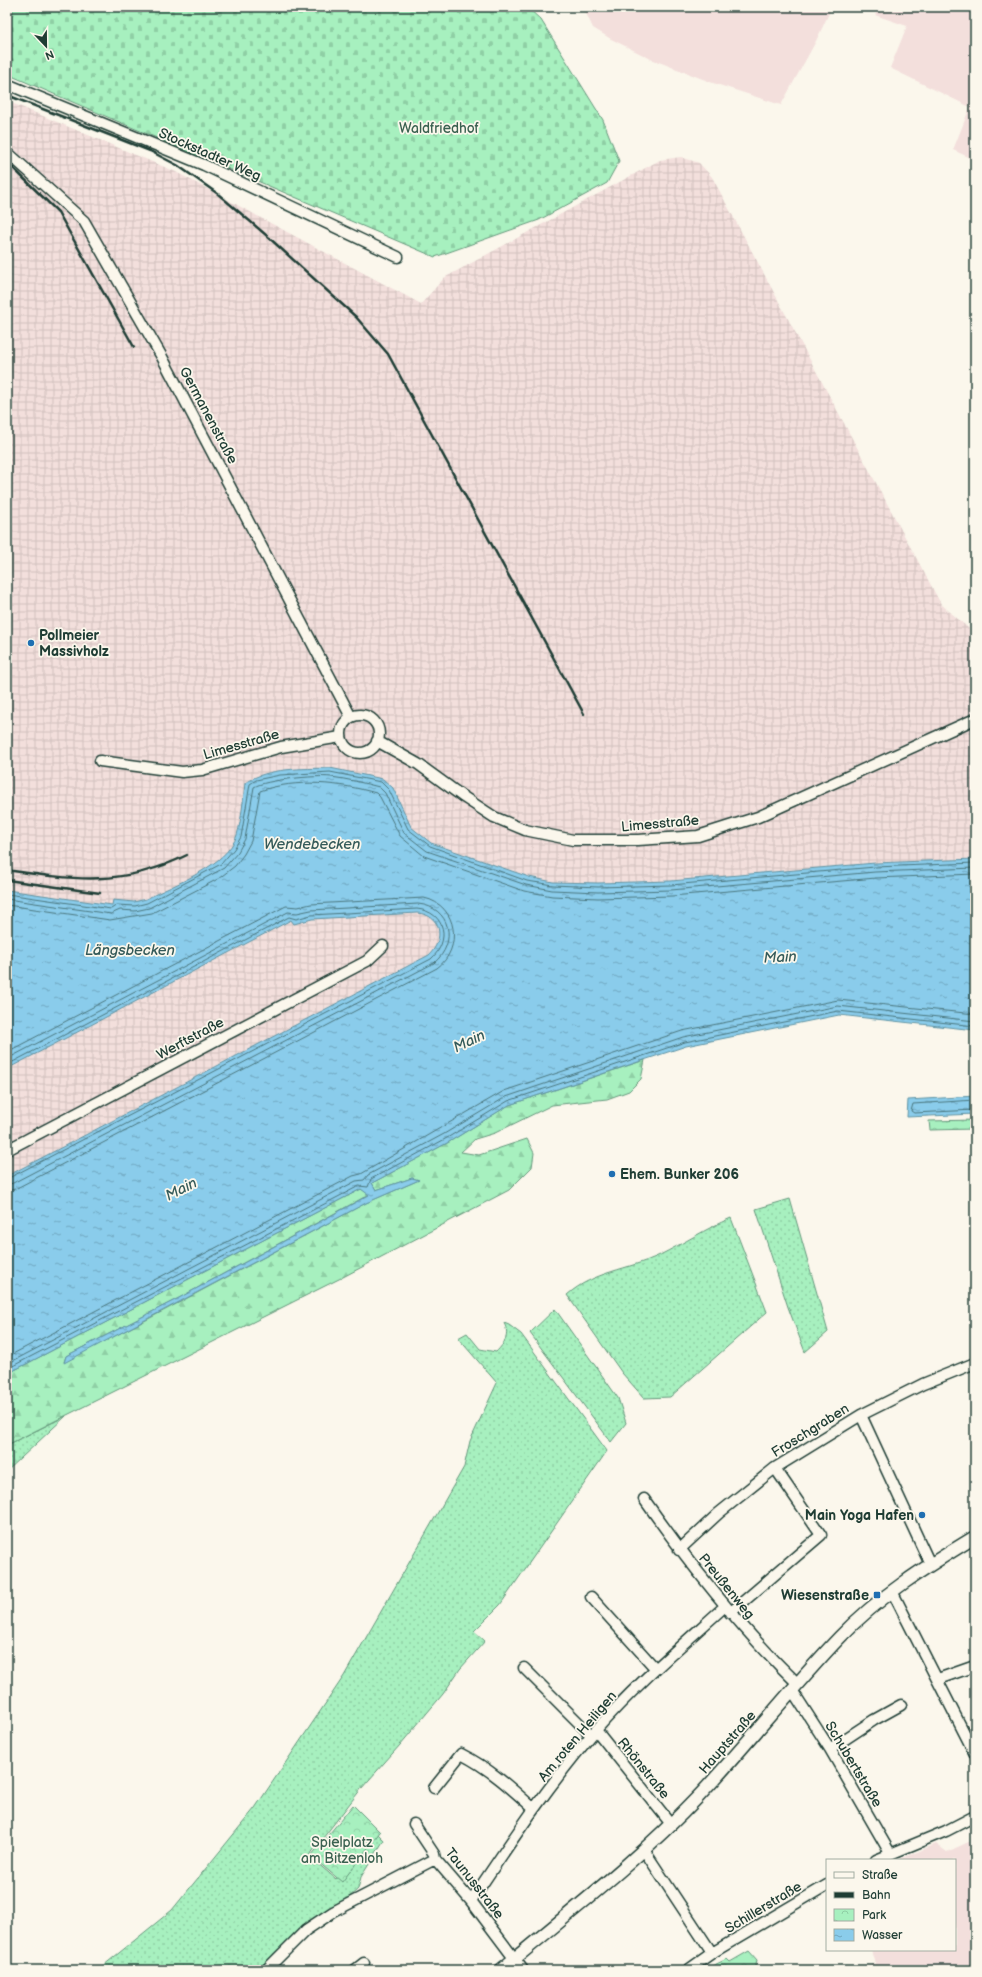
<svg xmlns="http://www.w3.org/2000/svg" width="982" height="1977" font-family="'Balsamiq Sans',sans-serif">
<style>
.built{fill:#f3dfdc}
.industrial{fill:url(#industrial-grid)}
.grass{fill:url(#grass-dots);stroke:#63967a}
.forest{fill:url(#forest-firs);stroke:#63967a}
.cemetery{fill:url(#cemetery-stones);stroke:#63967a}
.park{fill:url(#park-crowns);stroke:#63967a}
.water{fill:url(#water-ripples);stroke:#5f93a2}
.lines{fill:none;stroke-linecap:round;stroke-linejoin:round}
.shore{stroke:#4a767d;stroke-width:1}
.minor-casing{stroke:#1f3d34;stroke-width:13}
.tertiary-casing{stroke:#1f3d34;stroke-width:15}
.minor{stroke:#fbf7ec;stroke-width:10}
.tertiary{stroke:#fbf7ec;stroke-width:12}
.rail{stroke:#1f3d34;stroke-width:2.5}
.poi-dot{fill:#1f6fb2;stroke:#fbf7ec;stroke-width:1.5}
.labels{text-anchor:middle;stroke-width:3.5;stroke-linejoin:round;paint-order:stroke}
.park-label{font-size:14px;fill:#3a6150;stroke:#fbf7ec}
.street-label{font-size:14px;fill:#1f3d34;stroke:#fbf7ec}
.poi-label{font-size:14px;font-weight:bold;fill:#1f3d34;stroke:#fbf7ec;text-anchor:start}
.water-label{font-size:15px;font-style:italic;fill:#345a59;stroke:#fbf7ec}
</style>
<defs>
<pattern id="industrial-grid" width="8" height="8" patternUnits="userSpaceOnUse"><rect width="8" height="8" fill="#f3dfdc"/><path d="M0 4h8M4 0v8" fill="none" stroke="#d0c0bd"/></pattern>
<pattern id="grass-dots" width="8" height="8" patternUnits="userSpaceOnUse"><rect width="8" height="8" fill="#a7f0bf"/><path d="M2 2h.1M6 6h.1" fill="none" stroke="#8fcfa5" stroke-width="1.8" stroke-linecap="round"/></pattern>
<pattern id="forest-firs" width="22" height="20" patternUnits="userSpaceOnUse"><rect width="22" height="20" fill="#a7f0bf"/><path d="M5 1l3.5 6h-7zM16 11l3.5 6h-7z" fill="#8fcfa5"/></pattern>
<pattern id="cemetery-stones" width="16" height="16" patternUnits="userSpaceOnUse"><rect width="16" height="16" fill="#a7f0bf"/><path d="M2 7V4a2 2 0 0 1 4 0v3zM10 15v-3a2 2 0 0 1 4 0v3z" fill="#8fcfa5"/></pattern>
<pattern id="park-crowns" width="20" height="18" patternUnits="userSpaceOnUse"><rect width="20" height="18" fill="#a7f0bf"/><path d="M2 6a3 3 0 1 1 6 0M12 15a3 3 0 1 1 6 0" fill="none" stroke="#8fcfa5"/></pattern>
<pattern id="water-ripples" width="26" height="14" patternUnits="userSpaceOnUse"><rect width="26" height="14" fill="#8acceb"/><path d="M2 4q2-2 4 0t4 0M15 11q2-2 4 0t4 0" fill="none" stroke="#70a7bf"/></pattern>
</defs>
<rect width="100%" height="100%" fill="#fbf7ec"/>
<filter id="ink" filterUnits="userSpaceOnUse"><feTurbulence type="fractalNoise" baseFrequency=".025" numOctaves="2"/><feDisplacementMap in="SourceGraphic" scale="8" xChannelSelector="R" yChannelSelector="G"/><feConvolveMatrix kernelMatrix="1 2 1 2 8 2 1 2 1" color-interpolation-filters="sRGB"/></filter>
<g filter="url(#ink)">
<!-- built -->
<path class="built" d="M583,7H832L815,43L781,105L713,83L651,59L611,39L593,28Z
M880,7H975V160L953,150L970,107L890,68L907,26L875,15Z
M975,1839V1970H858L876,1963L871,1950H955V1860H898L936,1844L947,1852Z"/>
<!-- industrial -->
<path class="industrial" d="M7,101L174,171L421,304L444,278L660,160L681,157L699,163L712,177L941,604L975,634V859L875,863L671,881L598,883L436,948L429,955L7,1176Z"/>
<!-- grass -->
<path class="grass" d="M790,1199L828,1332L805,1352L788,1307L756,1209Z
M731,1218L767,1312L670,1397L644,1398L622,1373L567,1295C594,1271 628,1270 660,1255C684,1243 705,1229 731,1218Z
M555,1309L618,1398L626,1423L611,1442L530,1333Z
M504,1323L509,1325L521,1334L607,1451L500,1605L474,1631L485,1641L460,1669L443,1694L400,1745L361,1789L309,1856L336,1879L372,1828L384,1840L361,1877L358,1889L347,1899L327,1910L299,1931L260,1970H98L172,1910L255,1808L344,1676L464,1467L470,1441L497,1383L458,1338L467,1333L480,1349L496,1352C505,1343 510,1335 504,1323Z
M66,1416L7,1471V1445Z"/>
<!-- forest -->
<path class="forest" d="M645,1060L641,1079L629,1091L607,1099L552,1105L495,1133L475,1139L461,1152L479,1155L527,1139L534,1153L532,1167L509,1190L343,1277L7,1445V1374L361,1189L370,1194L179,1298L66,1356L64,1362L150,1318L366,1203L419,1180L412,1178L376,1190L372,1183L449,1142L509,1105Z"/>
<!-- cemetery -->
<path class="cemetery" d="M7,7H527L541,20L603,120L619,161L607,183L539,220L435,257L7,74Z"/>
<!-- park -->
<path class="park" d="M975,1120V1129L930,1130L929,1121Z
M353,1805L380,1832L342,1882L311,1856Z
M749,1951L757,1960L755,1970H712L710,1967L727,1959L730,1962Z"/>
<!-- water -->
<path class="water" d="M330,768L383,779L393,788L411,827L431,843L529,877L553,882L598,883L671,881L875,863L975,859V1030L839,1015L686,1046L509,1105L449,1142L372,1183L376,1190L412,1178L419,1180L366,1203L64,1363L66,1356L179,1298L369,1195L361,1189L7,1374V1176L429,955C445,939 442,915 417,913L312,919L294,924L291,920L7,1069V890L112,905L113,900L134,902L146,899C173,885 227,866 237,835C242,818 243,800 245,783C268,767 303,769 330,768Z
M975,1096V1114L907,1117L908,1100Z"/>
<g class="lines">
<!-- shore -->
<path class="shore" d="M7,894L111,909L117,905L135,906L147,903L221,864L234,849L241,837L250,784L256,780L280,775L330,772L381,782L389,790L408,829L430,846L527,881L553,885L598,887L671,885L875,867L975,863
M7,899L111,914L120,910L135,911L149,908L224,868L238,852L245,839L254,787C265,780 316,775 331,777C347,779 364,783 379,787L385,793L404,833L427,851L526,885L552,890L598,892L671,890L875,872L975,868
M7,905L110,920L152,913L218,879L235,866L244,854L251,841L260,791C296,778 341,783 376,793L380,797L400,836L424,856L524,891L552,896L598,898L672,896L876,878L975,874
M7,1052L286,906L298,907L311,904L424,898C458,905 463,949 437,968L15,1189L7,1191
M7,1059L288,912L297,913L311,910L418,904C451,907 458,943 434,963L13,1183L7,1185
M7,1065L289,917L296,919L311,915L417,909C446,912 451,941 431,959L7,1179
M975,1100L913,1104L911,1111L914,1113L975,1110
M7,1357L353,1176L361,1174L504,1091L682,1031L838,1000L975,1014
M7,1364L356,1181L364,1180L368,1175L444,1134L506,1097L683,1037L838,1006L975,1021
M7,1369L359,1186L368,1187L371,1179L447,1138L508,1101L685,1042L838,1011L975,1026"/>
<!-- minor casing -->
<g class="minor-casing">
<path id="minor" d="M7,84L204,165L398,257
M7,152L84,221L162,357L351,717
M341 734a19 19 0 1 1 38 0a19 19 0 1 1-38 0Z
M377,741L418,764L462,796L494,817L525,830L573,840H638L698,836L758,817L975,719
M100,761L182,772L202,770L281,747L341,737
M7,1150L367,961L383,946
M861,1415L930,1564
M644,1499C691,1566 739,1627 798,1684
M679,1550L719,1513L775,1468L861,1415L923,1384L975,1363
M892,1591L975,1754
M591,1597L655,1668
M730,1613L821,1535L775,1468
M524,1668L591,1735
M938,1679L975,1666
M792,1690L830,1749L890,1853
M596,1730L671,1824
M830,1749L874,1720L901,1705
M434,1788L461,1754C489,1768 511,1788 534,1809
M414,1824L434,1854L435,1859L471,1901L523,1970
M644,1850L712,1953
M876,1860L946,1831L975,1816
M471,1901C510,1843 549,1784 595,1731C634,1686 680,1647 724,1607
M266,1970L306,1930L333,1912L435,1859
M355,1970L364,1963
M688,1970L712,1953L827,1885"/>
</g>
<!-- tertiary casing -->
<g class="tertiary-casing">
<path id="tertiary" d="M501,1970C568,1914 638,1860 698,1797C747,1745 791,1688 840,1637C879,1596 927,1566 975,1537"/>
</g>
<!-- minor -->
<use href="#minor" class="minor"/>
<!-- tertiary -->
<use href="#tertiary" class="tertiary"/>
<!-- rail -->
<path class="rail" d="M7,95L150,151L177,165L218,194L266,235L356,317L388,354L584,714
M7,162L58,212L134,347
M7,870C75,880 123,887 187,855
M7,880L100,893"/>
</g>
</g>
<!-- markers -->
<g class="poi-dot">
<circle cx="31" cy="643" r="4"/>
<circle cx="612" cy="1174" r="4"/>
<circle cx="922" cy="1515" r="4"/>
<rect x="873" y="1591" width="8" height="8" rx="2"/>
</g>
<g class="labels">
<!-- park labels -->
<g class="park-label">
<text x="439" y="133">Waldfriedhof</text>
<text x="342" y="1847">Spielplatz<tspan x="342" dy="16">am Bitzenloh</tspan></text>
</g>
<!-- street labels -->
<g class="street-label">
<text transform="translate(210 154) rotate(24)" y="5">Stockstadter Weg</text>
<text transform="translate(209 415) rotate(62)" y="5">Germanenstraße</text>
<text transform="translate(241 744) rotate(-16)" y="5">Limesstraße</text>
<text transform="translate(660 823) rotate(-5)" y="5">Limesstraße</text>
<text transform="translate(190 1038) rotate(-28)" y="5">Werftstraße</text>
<text transform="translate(810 1430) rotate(-32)" y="5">Froschgraben</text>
<text transform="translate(727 1586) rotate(51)" y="5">Preußenweg</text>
<text transform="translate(577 1736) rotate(-50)" y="5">Am roten Heiligen</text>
<text transform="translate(727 1742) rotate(-49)" y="5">Hauptstraße</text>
<text transform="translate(854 1764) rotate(59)" y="5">Schubertstraße</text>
<text transform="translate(644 1768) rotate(51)" y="5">Rhönstraße</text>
<text transform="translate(475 1883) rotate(52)" y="5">Taunusstraße</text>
<text transform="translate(763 1907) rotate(-31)" y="5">Schillerstraße</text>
</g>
<!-- poi labels -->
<g class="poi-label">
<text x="39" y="640">Pollmeier<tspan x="39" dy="16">Massivholz</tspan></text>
<text x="620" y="1179">Ehem. Bunker 206</text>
<text x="914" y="1520" text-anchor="end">Main Yoga Hafen</text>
<text x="869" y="1600" text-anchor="end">Wiesenstraße</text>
</g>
<!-- water labels -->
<g class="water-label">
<text x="312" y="849">Wendebecken</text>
<text x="130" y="955">Längsbecken</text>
<text transform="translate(780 957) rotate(-3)" y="5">Main</text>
<text transform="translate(469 1041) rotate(-26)" y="5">Main</text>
<text transform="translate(181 1189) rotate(-27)" y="5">Main</text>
</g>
</g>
<!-- margin -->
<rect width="982" height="1977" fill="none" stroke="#fbf7ec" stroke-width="24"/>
<rect x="12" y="12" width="958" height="1953" fill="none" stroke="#1f3d34" stroke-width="1.5" filter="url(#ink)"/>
<!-- legend -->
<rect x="826" y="1859" width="130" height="92" fill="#fbf7ec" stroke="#a3ada2"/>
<rect x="834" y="1872" width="20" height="6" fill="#fbf7ec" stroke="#a3ada2"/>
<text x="862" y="1879" font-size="12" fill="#1f3d34">Straße</text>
<rect x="834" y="1892" width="20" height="6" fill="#1f3d34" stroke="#a3ada2"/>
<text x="862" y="1899" font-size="12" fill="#1f3d34">Bahn</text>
<rect x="834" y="1909" width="20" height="12" fill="url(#park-crowns)" stroke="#a3ada2"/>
<text x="862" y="1919" font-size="12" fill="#1f3d34">Park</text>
<rect x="834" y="1929" width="20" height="12" fill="url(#water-ripples)" stroke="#a3ada2"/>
<text x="862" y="1939" font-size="12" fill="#1f3d34">Wasser</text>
<!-- north arrow -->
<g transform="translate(46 46) rotate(158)" stroke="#fbf7ec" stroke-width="3" paint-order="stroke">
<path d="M0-3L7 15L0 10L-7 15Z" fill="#1f3d34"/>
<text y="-6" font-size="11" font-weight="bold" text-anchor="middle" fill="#1f3d34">N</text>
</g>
</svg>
